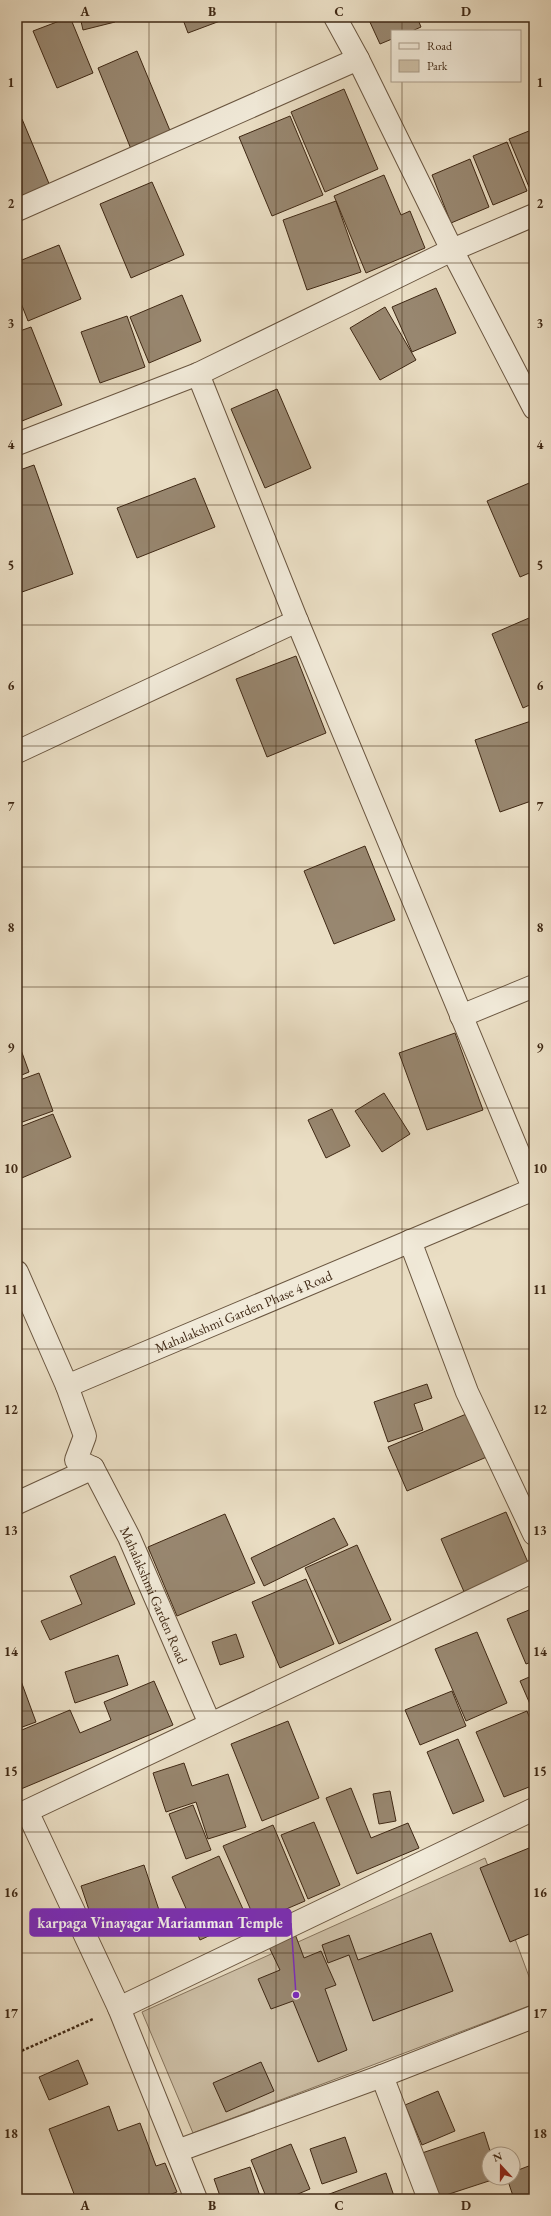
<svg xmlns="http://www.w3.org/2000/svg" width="551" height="2216" font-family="'EB Garamond',serif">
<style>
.green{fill:#cdbfa6;stroke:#86745d}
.building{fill:#988770;stroke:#3f2814}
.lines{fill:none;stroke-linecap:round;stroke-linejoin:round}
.minor-casing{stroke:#6a5640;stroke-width:24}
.path{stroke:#3f2814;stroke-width:2.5;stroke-dasharray:3 2;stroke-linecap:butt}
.minor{stroke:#f1ead9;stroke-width:22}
.grid{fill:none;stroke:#3f2814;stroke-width:1;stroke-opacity:0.55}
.labels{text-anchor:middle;stroke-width:3;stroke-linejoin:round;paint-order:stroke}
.street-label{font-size:14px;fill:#3f2814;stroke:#f1ead9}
.leader{fill:none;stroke:#7b2cbf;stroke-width:1.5}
.callout-dot{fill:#7b2cbf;stroke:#f1ead9;stroke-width:1.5}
.callout{fill:#7b2cbf;stroke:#7b2cbf;stroke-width:1.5}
.callout-label{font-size:15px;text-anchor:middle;font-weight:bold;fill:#fff}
.neatline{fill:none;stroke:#3f2814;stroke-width:1.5}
.grid-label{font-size:13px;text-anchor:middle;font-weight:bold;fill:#3f2814}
</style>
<rect width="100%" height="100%" fill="#eadec4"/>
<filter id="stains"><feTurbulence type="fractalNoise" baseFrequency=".005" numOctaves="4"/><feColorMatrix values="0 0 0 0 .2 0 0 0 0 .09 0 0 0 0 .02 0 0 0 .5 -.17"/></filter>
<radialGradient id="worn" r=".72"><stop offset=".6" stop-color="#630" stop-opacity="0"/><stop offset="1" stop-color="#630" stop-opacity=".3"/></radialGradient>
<!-- green -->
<path class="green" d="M485,1858L534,1990V2004L193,2133L142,2012Z"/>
<!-- building -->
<path class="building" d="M70,17L93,73L57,88L33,31Z
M80,17H114L115,22L83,30Z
M182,17H219L220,21L188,33Z
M376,17H417L421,27L412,31H392V39L380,44L369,20Z
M137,51L171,133L131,149L98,68Z
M344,89L378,169L325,192L291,112Z
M290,116L323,195L272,216L239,137Z
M22,119L50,186L17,200V121Z
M534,129V184L529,187L509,139Z
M507,142L527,191L493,205L473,156Z
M470,159L489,207L451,223L432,175Z
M384,175L401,215L410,211L425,248L366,273L334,196Z
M152,182L184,255L131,278L100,204Z
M336,201L361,272L307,290L283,220Z
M59,245L81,299L28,321L17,293V262Z
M436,288L456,333L412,352L392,307Z
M182,295L201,341L149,363L130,317Z
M385,307L416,360L380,380L350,328Z
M127,316L145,367L100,383L81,332Z
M31,327L62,405L17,423V332Z
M277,389L311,468L265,488L231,409Z
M34,465L73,574L22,592L17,578V471Z
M195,478L215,527L137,558L117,508Z
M534,481V571L520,577L487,501Z
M529,618L534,631V703L523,708L492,634Z
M296,656L326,733L267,757L236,679Z
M534,720V800L500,812L475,740Z
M365,846L395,920L334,944L304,871Z
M455,1033L483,1110L427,1130L399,1053Z
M17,1039L29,1072L17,1077Z
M39,1073L53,1111L17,1124V1081Z
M384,1093L410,1134L382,1152L355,1111Z
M332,1109L350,1146L326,1158L308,1120Z
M53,1114L71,1157L17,1180V1128Z
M427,1384L432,1398L414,1404L423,1430L388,1442L374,1402Z
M471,1412L489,1456L407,1491L388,1447Z
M506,1512L530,1567L465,1594L441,1539Z
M225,1514L255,1583L177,1616L148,1547Z
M334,1518L348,1545L264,1586L251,1558Z
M357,1545L391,1620L339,1644L305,1568Z
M115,1556L135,1604L50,1640L41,1621L82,1604L70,1576Z
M306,1579L334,1644L280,1668L252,1602Z
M534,1608V1661L526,1664L507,1619Z
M477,1632L507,1703L466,1721L435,1649Z
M236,1634L244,1657L220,1665L212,1642Z
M118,1655L128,1685L75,1703L65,1672Z
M534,1675V1710L533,1711L520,1681Z
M21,1681L36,1722L17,1729V1683Z
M154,1681L173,1725L21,1789L17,1778V1732L70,1710L80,1733L111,1720L104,1702Z
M452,1691L466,1726L420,1745L405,1710Z
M527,1711L534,1729V1785L504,1797L476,1732Z
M288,1721L319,1798L262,1821L231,1744Z
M458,1739L484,1801L453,1814L427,1752Z
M184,1763L192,1786L228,1774L246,1827L208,1839L196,1802L166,1812L153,1773Z
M351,1788L371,1838L408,1823L419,1848L357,1874L326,1798Z
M390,1791L396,1821L379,1824L373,1794Z
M193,1805L211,1850L186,1859L169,1814Z
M314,1822L340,1885L308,1899L281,1835Z
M273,1825L305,1901L256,1922L223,1846Z
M534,1846V1932L510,1942L480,1868Z
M219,1856L247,1918L200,1940L172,1877Z
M144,1865L159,1910L96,1931L81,1886Z
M431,1933L453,1991L373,2021L349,1955L328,1963L322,1945L349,1935L358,1960Z
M295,1934L304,1958L321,1951L336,1985L325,1989L347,2050L318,2062L293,2001L271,2009L258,1979L280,1970L269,1947Z
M78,2060L88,2084L49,2100L39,2077Z
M261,2062L274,2091L226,2112L213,2083Z
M438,2091L455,2131L422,2145L405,2105Z
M109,2106L118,2131L140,2123L156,2166L165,2163L177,2192L158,2199H76L49,2129Z
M484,2132L491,2154H489V2178H498L437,2198L422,2153Z
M345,2137L357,2172L322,2184L310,2149Z
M291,2144L310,2189L286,2199H267L251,2160Z
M534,2164V2199H514L507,2178H513V2172Z
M250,2167L261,2199H221L214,2179Z
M386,2173L395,2199H316Z"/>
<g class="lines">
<!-- minor casing -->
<g class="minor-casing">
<g id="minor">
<path d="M335,17L358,59L452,250L534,408"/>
<path d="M17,210L358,59"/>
<path d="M198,374L297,621L534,1190"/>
<path d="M17,444L198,374L452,250L534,215"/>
<path d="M17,752L297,621"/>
<path d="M461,1016L534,986"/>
<path d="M410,1241L467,1392L534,1534"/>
<path id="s1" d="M17,1272L67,1386L534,1189"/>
<path id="s2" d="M93,1468L129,1537L210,1724"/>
<path d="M17,1503L93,1468L76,1460L85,1436L67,1386"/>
<path d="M119,2008L534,1809"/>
<path d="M382,2076L429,2199"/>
<path d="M177,2151L382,2076L533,2017L534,2018"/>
<path d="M196,2199L119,2008L27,1811L534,1571"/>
</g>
</g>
<!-- path -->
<path class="path" d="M17,2053L93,2019"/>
<!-- minor -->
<use href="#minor" class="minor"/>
</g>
<!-- grid -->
<path class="grid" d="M149,17V2199M276,17V2199M402,17V31M402,81V2199M17,143H534M17,263H534M17,384H534M17,505H534M17,625H534M17,746H534M17,867H534M17,987H534M17,1108H534M17,1229H534M17,1349H534M17,1470H534M17,1591H534M17,1711H534M17,1832H534M17,1953H534M17,2073H534"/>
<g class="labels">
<!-- street labels -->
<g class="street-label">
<text dy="5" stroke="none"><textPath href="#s1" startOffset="316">Mahalakshmi Garden Phase 4 Road</textPath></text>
<text dy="5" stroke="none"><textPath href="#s2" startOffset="141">Mahalakshmi Garden Road</textPath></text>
</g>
</g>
<!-- callouts -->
<path class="leader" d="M296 1995L291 1923"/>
<circle class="callout-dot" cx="296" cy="1995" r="4"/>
<rect class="callout" x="30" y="1909" width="261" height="27" rx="4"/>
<g class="callout-label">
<text x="160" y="1928">karpaga Vinayagar Mariamman Temple</text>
</g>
<!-- margin -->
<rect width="551" height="2216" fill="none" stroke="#eadec4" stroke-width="44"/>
<!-- legend -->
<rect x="391" y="30" width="130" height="52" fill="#f1ead9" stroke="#aa9c8a"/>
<rect x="399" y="43" width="20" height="6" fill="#f1ead9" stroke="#aa9c8a"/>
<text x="427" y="50" font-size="12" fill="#3f2814">Road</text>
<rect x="399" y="60" width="20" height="12" fill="#cdbfa6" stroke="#aa9c8a"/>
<text x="427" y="70" font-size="12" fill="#3f2814">Park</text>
<!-- north arrow -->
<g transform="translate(501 2166) rotate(339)"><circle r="19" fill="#f1ead9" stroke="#aa9c8a"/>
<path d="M0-3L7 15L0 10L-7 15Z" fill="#8f2418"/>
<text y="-6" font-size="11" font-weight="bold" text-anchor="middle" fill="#3f2814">N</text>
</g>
<rect x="22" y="22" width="507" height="2172" class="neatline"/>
<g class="grid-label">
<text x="85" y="16">A</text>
<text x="212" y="16">B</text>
<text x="339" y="16">C</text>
<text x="466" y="16">D</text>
<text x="11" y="87">1</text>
<text x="540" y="87">1</text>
<text x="11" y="208">2</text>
<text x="540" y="208">2</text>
<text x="11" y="328">3</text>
<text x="540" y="328">3</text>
<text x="11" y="449">4</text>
<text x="540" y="449">4</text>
<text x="11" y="570">5</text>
<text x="540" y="570">5</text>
<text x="11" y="690">6</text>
<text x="540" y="690">6</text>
<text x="11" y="811">7</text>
<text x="540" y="811">7</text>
<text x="11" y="932">8</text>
<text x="540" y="932">8</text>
<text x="11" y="1052">9</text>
<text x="540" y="1052">9</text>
<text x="11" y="1173">10</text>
<text x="540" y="1173">10</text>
<text x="11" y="1294">11</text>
<text x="540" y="1294">11</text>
<text x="11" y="1414">12</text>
<text x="540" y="1414">12</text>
<text x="11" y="1535">13</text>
<text x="540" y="1535">13</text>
<text x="11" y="1656">14</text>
<text x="540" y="1656">14</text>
<text x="11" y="1776">15</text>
<text x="540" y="1776">15</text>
<text x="11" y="1897">16</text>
<text x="540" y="1897">16</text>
<text x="11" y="2018">17</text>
<text x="540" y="2018">17</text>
<text x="11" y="2138">18</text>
<text x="540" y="2138">18</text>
<text x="85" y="2210">A</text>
<text x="212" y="2210">B</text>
<text x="339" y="2210">C</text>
<text x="466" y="2210">D</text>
</g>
<rect width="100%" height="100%" filter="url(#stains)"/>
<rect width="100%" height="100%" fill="url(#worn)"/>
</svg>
